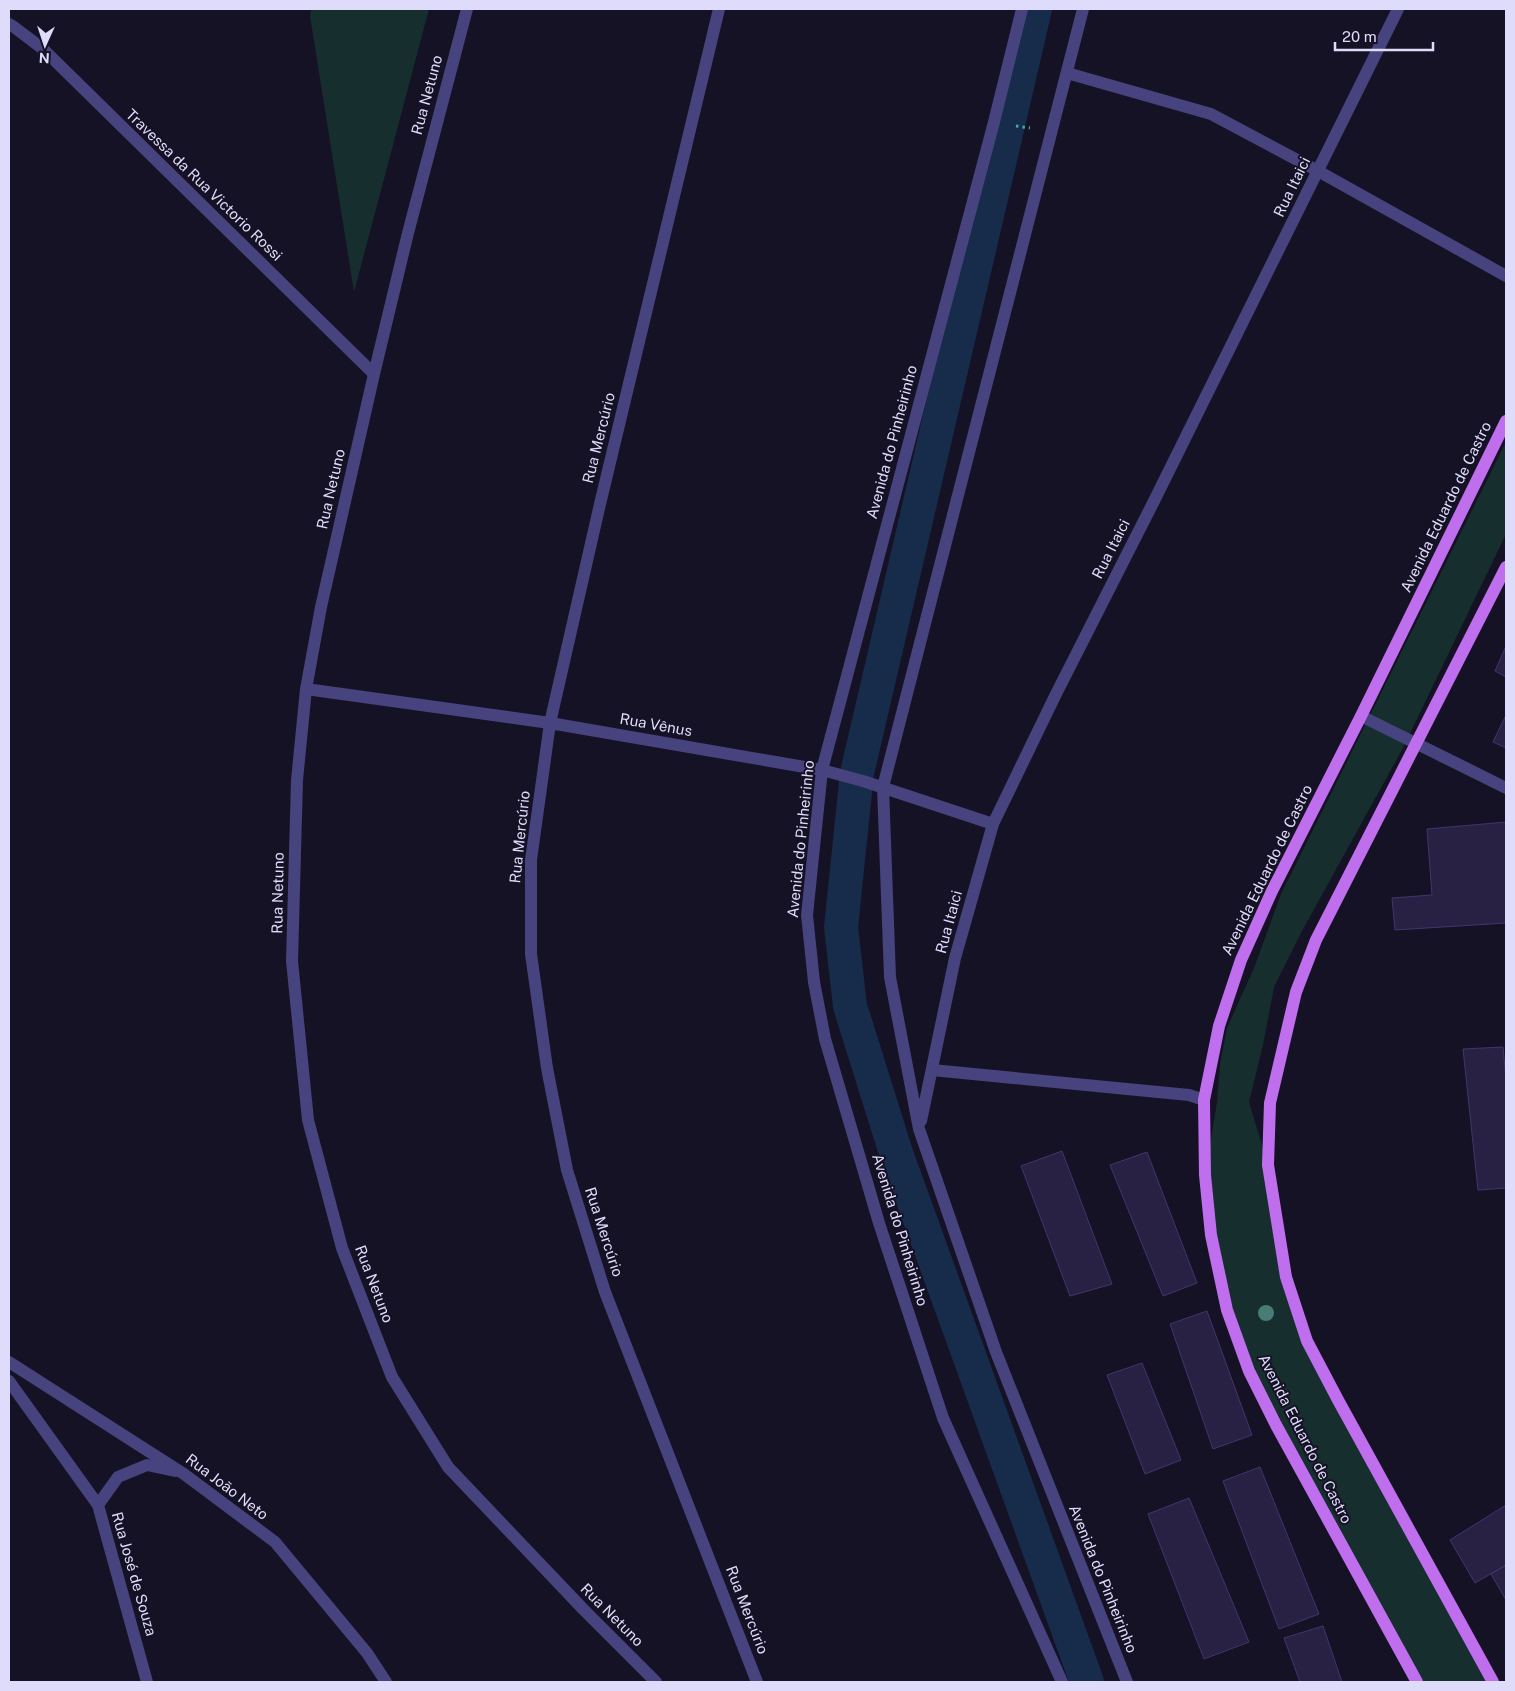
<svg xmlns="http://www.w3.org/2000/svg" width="1515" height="1691" font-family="'Public Sans',sans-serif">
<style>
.green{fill:#162e2e}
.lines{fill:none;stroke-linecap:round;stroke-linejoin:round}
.canal{stroke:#172b4a;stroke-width:34}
.building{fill:#282144;stroke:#41366d}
.path{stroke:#3faba5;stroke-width:3;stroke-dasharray:2.5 4;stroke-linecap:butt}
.lane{stroke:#46437e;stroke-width:12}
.street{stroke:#46437e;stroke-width:12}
.primary{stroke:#bf6fed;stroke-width:12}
.tree{fill:#477c77}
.labels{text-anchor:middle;stroke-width:4;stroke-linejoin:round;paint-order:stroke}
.street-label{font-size:15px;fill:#dfdbfb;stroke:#161225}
</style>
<rect width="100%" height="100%" fill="#161225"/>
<!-- green -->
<path class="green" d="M311,9H429L354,292L310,16Z
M1506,442V534L1403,748L1302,931L1274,987L1263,1045L1249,1102L1268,1165L1286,1277L1338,1400L1493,1682H1417L1276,1425L1227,1310L1205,1175L1217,1102L1220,1064L1227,1028L1254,968L1281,894Z"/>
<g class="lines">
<!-- canal -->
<path class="canal" d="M1035,9L857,773L841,927L850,1006L896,1153L1087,1682"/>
</g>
<!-- building -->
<path class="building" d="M1506,646V677L1495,671Z
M1506,715V748L1493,742Z
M1506,822V923L1395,930L1392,898L1432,895L1427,829Z
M1503,1047L1506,1079V1188L1478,1190L1463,1049Z
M1062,1151L1112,1284L1070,1296L1021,1166Z
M1147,1152L1197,1283L1163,1296L1110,1165Z
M1207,1311L1252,1435L1213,1449L1170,1324Z
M1142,1363L1181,1460L1145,1474L1107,1375Z
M1260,1467L1319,1614L1279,1629L1223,1481Z
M1189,1498L1249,1642L1204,1659L1148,1514Z
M1506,1505V1565L1475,1583L1450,1540Z
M1506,1565V1600L1491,1574Z
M1323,1626L1342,1682H1300L1284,1638Z"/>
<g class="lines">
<!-- path -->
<path class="path" d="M1016,126L1030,128"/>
<!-- lane -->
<path class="lane" d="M1067,73L1211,114L1318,171L1506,276
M932,1070L1189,1095L1204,1100"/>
<!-- street -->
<path class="street" d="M467,9L408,233L374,374L321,607L306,689L297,780L292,961L308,1120L342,1248L392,1377L448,1467L583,1609L656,1682
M719,9L600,504L550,723L531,860V954L547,1068L567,1170L605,1292L757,1682
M1022,9L994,122L822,770L807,915L814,982L825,1039L879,1223L943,1418L1062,1682
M1083,9L883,787L890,977L919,1129L996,1352L1127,1682
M9,24L14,27L43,49L374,374
M306,689L550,723L822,770L863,781L993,824
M1361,716L1506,788
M921,1121L955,958L993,824L1055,696L1154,501L1398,9
M9,1362L184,1474L275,1542L367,1653L386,1682
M9,1381L98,1505L147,1682
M98,1505L118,1477L147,1465L175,1471"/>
<!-- primary -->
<path class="primary" d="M1417,1682L1276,1425L1249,1371L1227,1310L1211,1235L1205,1175L1204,1100L1219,1026L1241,960L1272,891L1361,716L1506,421
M1493,1682L1338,1400L1307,1341L1286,1277L1268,1165L1270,1103L1296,992L1316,940L1506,567"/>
</g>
<!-- trees -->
<circle class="tree" cx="1266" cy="1313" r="8"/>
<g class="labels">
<!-- street labels -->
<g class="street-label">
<text transform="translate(427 95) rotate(-75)" y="5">Rua Netuno</text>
<text transform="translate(204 185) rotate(44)" y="5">Travessa da Rua Victorio Rossi</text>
<text transform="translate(1292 187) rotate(-64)" y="5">Rua Itaici</text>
<text transform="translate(599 438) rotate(-76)" y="5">Rua Mercúrio</text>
<text transform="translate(892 442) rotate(-75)" y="5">Avenida do Pinheirinho</text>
<text transform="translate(331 489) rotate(-77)" y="5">Rua Netuno</text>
<text transform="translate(1446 507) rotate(-64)" y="5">Avenida Eduardo de Castro</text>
<text transform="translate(1111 549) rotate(-63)" y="5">Rua Itaici</text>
<text transform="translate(656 725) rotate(10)" y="5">Rua Vênus</text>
<text transform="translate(520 837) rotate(-84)" y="5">Rua Mercúrio</text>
<text transform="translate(801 839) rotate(-84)" y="5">Avenida do Pinheirinho</text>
<text transform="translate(1267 870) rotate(-64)" y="5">Avenida Eduardo de Castro</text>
<text transform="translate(278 893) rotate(-89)" y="5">Rua Netuno</text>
<text transform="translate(949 922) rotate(-75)" y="5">Rua Itaici</text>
<text transform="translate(900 1230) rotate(73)" y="5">Avenida do Pinheirinho</text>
<text transform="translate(604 1232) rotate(72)" y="5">Rua Mercúrio</text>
<text transform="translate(374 1284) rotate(69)" y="5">Rua Netuno</text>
<text transform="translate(1305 1439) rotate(63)" y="5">Avenida Eduardo de Castro</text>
<text transform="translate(227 1487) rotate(37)" y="5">Rua João Neto</text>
<text transform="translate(134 1574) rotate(74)" y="5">Rua José de Souza</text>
<text transform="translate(1103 1579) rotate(68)" y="5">Avenida do Pinheirinho</text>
<text transform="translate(747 1610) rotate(69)" y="5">Rua Mercúrio</text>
<text transform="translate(612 1615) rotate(45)" y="5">Rua Netuno</text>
</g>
</g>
<!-- border -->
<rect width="1515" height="1691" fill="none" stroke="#dfdbfb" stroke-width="20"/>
<!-- north arrow -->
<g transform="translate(45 45) rotate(183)" stroke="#161225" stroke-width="4" paint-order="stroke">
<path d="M0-4L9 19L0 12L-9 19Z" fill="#dfdbfb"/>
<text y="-8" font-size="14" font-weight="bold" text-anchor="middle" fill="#dfdbfb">N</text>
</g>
<!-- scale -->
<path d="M1335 42v8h98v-8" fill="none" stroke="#dfdbfb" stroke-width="2.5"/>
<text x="1342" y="42" font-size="15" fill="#dfdbfb" stroke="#161225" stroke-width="4" paint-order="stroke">20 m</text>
</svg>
